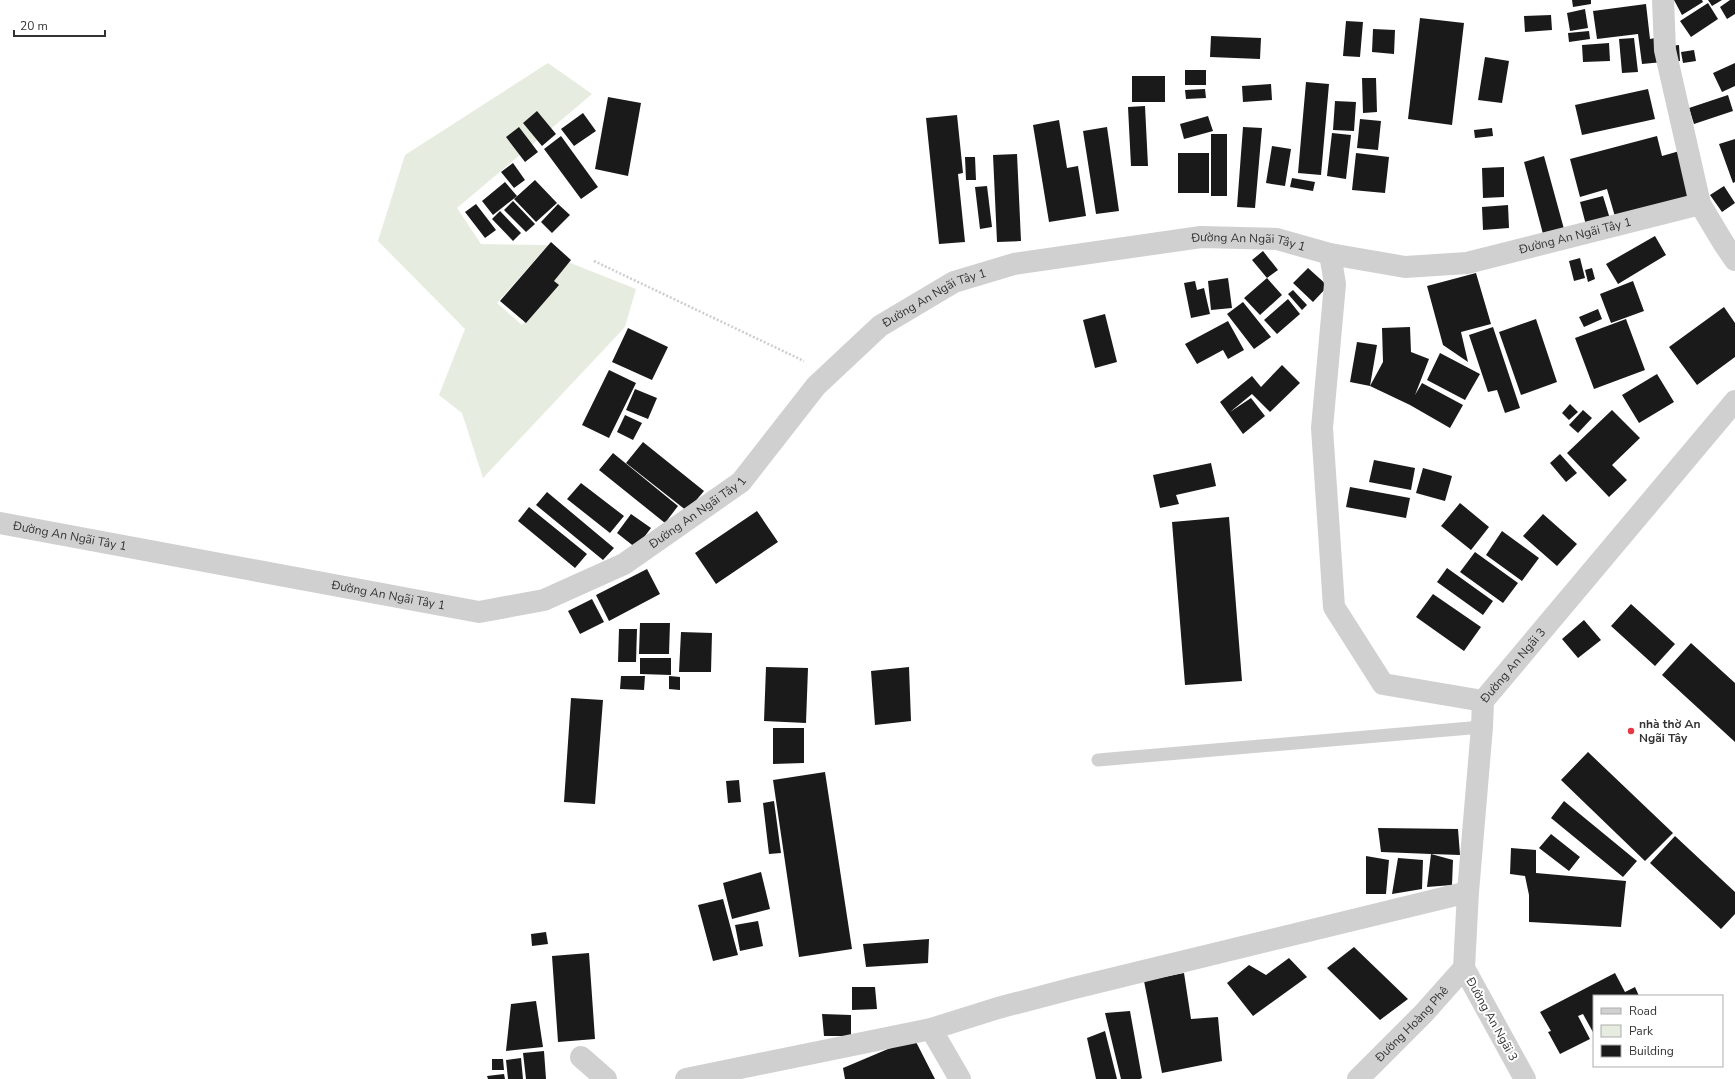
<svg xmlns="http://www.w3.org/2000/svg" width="1735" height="1079" font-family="'Nunito Sans',sans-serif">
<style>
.green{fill:#e6ecdf}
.building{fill:#1a1a1a}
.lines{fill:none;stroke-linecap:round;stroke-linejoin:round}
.path{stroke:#cdcdcd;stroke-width:2.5;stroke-dasharray:2 2;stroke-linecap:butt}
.lane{stroke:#d0d0d0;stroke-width:13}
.street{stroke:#d0d0d0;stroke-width:22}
.poi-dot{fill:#e63946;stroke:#fff;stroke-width:1.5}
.labels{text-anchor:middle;stroke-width:4;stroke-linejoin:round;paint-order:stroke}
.street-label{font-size:12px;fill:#333;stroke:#fff}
.poi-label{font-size:12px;font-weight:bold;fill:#333;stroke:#fff;text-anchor:start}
</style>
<rect width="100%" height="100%" fill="#fff"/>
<!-- green -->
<path class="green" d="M548,63L592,94L457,208L481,244L548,245L497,303L522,325L568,262L636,289L625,327L483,478L462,413L439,395L465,329L378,241L405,155Z"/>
<!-- building -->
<path class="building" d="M1572,0H1591V4L1573,7Z
M1674,0H1702L1703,2L1682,15Z
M1708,0H1722L1712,6Z
M1730,0H1735V14L1727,19L1720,7Z
M1708,3L1718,19L1691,37L1680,21Z
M1646,4L1650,39L1660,37L1663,62L1642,64L1638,34L1597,39L1593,11Z
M1585,9L1588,28L1570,31L1567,13Z
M1551,15L1552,30L1525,32L1524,16Z
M1420,18L1464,23L1452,125L1408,119Z
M1346,21L1363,22L1360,57L1343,56Z
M1373,29L1395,30L1394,54L1372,52Z
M1589,31L1590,39L1569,42L1568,33Z
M1211,36L1261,38L1260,59L1210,57Z
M1634,38L1638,72L1622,73L1619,39Z
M1609,43L1610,61L1583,62L1582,45Z
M1679,45L1680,61L1670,62L1669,46Z
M1694,50L1696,61L1683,63L1681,52Z
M1485,57L1509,61L1502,103L1478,100Z
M1735,63V86L1722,92L1713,73Z
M1185,70H1206V85H1185Z
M1132,76H1165V102H1132Z
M1362,78H1376L1377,112L1363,113Z
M1306,82L1329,84L1321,175L1298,173Z
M1271,84L1272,100L1243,102L1242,86Z
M1205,89L1206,98L1186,99L1185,90Z
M1648,89L1655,119L1582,135L1575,105Z
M1728,95L1733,111L1694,124L1689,108Z
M608,97L641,103L628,176L595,169Z
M1335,101L1356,102L1354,131L1333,130Z
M1145,106L1148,166H1131L1128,107Z
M537,111L556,134L542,146L523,123Z
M583,113L596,131L574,146L561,129Z
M957,115L963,173L958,174L965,242L939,244L926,118Z
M1208,116L1213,131L1184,139L1180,124Z
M1360,119L1381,121L1378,150L1357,148Z
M1059,120L1067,168L1078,166L1086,216L1049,222L1033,125Z
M519,127L538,152L525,162L506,137Z
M1107,127L1119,211L1096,214L1083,131Z
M1243,127L1262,128L1255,208L1237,207Z
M1492,128L1493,136L1475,138L1474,130Z
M1332,133L1351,135L1346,179L1327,176Z
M1211,134H1227V196H1211Z
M561,136L598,187L581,199L544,149Z
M1657,136L1662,156L1683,150L1696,198L1616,220L1607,189L1580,197L1570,159Z
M1735,139V182L1733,183L1719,144Z
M1272,146L1291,149L1285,186L1266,183Z
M1178,153H1209V193H1178Z
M1356,153L1389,157L1385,193L1352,190Z
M1017,154L1021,241L997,242L993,155Z
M1544,156L1564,229L1543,234L1524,162Z
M965,157H975L976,180H966Z
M513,163L525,180L514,188L501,172Z
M1504,167V197L1483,198L1482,168Z
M1292,178L1315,182L1313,191L1290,187Z
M535,180L557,203L536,222L514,199Z
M505,182L517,196L493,215L482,201Z
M987,186L992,227L980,229L975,187Z
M1724,186L1735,203L1722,212L1710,195Z
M1603,196L1611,222L1587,229L1580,202Z
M513,201L535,224L526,232L504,210Z
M476,204L496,230L485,238L465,212Z
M558,204L570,215L552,233L541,222Z
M1508,205L1509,228L1483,230L1482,207Z
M500,211L521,233L513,241L492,219Z
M1655,236L1666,255L1618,284L1606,264Z
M551,242L571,260L554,281L559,285L526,323L500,301Z
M1263,251L1278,270L1267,278L1252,260Z
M1580,258L1585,278L1574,281L1569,261Z
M1308,268L1328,286L1313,302L1293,283Z
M1592,268L1595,279L1588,282L1585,270Z
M1476,273L1491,324L1461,332L1468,362L1443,345L1427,286Z
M1228,278L1232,308L1211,310L1208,281Z
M1267,278L1282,295L1260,315L1244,298Z
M1195,281L1197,290L1204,288L1210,314L1191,318L1184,283Z
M1633,281L1644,311L1611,323L1600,294Z
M1293,290L1307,305L1302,310L1288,294Z
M1288,299L1300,314L1277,334L1264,320Z
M1243,302L1271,337L1254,349L1227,314Z
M1724,307L1735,323V357L1697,385L1669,347Z
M1598,309L1602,319L1584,327L1579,317Z
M1105,314L1117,362L1095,368L1083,320Z
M1536,319L1557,382L1521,395L1499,332Z
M1626,319L1645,370L1594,389L1575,338Z
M1228,321L1244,350L1228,359L1223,350L1197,364L1185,344Z
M1410,327L1411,352L1429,359L1415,395L1422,383L1463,405L1450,428L1410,405L1370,386L1350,382L1357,342L1377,345L1370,386L1383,362L1382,328Z
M1493,327L1520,408L1505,413L1497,390L1488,392L1469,335Z
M628,328L668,347L652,380L612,362Z
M1440,353L1480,374L1465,400L1427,380Z
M1282,365L1300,383L1270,412L1252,394L1230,412L1251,398L1265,416L1243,434L1220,402L1252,376L1261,387Z
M609,370L636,383L609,438L582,425Z
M1657,374L1674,402L1639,423L1622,395Z
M635,389L657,398L648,419L626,410Z
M1570,404L1578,412L1569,420L1562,413Z
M1583,410L1592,418L1578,433L1569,425Z
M1612,410L1640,438L1612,465L1627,480L1609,497L1567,453Z
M625,415L642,423L633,440L617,432Z
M643,442L704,491L687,511L626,463Z
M613,453L678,506L665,523L599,470Z
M1560,454L1577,473L1566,482L1550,463Z
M1374,460L1415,468L1411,490L1369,482Z
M1211,463L1216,486L1176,495L1179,504L1160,508L1153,475Z
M1423,468L1452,476L1445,501L1416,493Z
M581,483L624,516L610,533L567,499Z
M1350,487L1410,498L1406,518L1346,507Z
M547,492L614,548L603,560L536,505Z
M1460,503L1489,527L1471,550L1441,526Z
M529,507L587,554L575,568L518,521Z
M757,511L778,542L716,584L695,553Z
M631,514L651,528L636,548L617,533Z
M1543,514L1577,544L1557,566L1523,536Z
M1229,517L1242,681L1185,685L1172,522Z
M1502,531L1539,558L1522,581L1486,555Z
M1475,552L1518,583L1503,603L1460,572Z
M1447,568L1493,601L1483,615L1437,582Z
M647,569L660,594L609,621L596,595Z
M1433,594L1481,627L1464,651L1416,617Z
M592,599L604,622L580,634L568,611Z
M1631,604L1675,644L1655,666L1611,626Z
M1584,620L1601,640L1578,658L1562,639Z
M640,623H670L669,654H639Z
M619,629H637L636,662H618Z
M681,632L712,633L711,672H679Z
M1691,643L1735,683V742L1662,675Z
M640,658H671V675L640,674Z
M766,667L808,668L806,723L764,721Z
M909,667L911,721L875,725L871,671Z
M621,676H645L644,690L620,689Z
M669,676L680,677V690L669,689Z
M571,698L603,700L595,804L564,802Z
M773,728H804V763L773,764Z
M1588,752L1673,833L1645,861L1561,780Z
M825,772L852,949L799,957L773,780Z
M739,780L741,802L728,803L726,781Z
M774,801L781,853L769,854L763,803Z
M1564,801L1637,861L1623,877L1551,818Z
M1378,828L1458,829L1460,855L1431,854L1453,860L1452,885L1427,887L1431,854L1381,852Z
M1551,834L1580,857L1569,871L1539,848Z
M1675,836L1735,892V914L1721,929L1650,863Z
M1511,848L1536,850V873L1626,881L1621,927L1529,922V895L1525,876L1510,874Z
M1366,856L1389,860L1386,894H1366Z
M1398,858L1423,860L1422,889L1392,894Z
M761,872L770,909L732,919L723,883Z
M723,899L738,955L713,961L698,905Z
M758,921L763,946L740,951L735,925Z
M546,932L548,944L532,946L531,934Z
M929,939L928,963L866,967L863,944Z
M1354,947L1408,999L1380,1020L1327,968Z
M589,953L595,1039L558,1042L552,956Z
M1289,958L1307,977L1253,1016L1227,983L1249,965L1266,975Z
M1184,973L1191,1019L1218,1017L1222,1061L1162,1073L1144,981Z
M1615,973L1625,992L1635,987L1639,996H1594V1034L1583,1014L1578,1016L1590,1039L1560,1054L1548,1032L1551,1031L1540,1012Z
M852,987H875L877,1009L852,1010Z
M536,1001L543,1047L506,1051L511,1004Z
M1130,1011L1142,1078L1140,1079H1121L1105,1013Z
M822,1014L851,1015V1036H824Z
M1105,1031L1117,1079H1096L1087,1038Z
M914,1038L935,1079H845L843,1068Z
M544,1051L546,1079H526L523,1053Z
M521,1058L523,1079H508L506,1060Z
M492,1059H503L504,1070H492Z
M504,1074L505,1079H488L487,1076Z"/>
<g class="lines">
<!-- path -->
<path class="path" d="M594,261L804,361"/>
<!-- lane -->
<path class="lane" d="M1098,760L1482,727"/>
<!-- street -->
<g class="street">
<path d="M1663,0L1665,50L1700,204L1724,244L1735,260"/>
<path d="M1330,254L1335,284L1322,428L1334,607L1383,684L1483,701"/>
<path id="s1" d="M0,523L479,612L544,600L624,564L741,482L816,386L880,326L954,282L1014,264L1201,237L1277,239L1330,254L1405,267L1467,263L1700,204"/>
<path d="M931,1029L960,1079"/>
<path d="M581,1057L606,1079"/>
<path d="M686,1079L931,1029L998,1008L1074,988L1468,892"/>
<path id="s2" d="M1358,1079L1423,1014L1464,968"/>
<path id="s3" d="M1525,1079L1464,968L1468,892L1482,727L1483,701L1735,401"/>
</g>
</g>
<!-- markers -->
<circle class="poi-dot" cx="1631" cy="731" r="4"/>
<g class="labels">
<!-- street labels -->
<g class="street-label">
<text dy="4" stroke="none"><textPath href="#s1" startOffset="1712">Đường An Ngãi Tây 1</textPath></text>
<text dy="4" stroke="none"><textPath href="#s1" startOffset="1379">Đường An Ngãi Tây 1</textPath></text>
<text dy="4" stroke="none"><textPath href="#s1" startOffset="1055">Đường An Ngãi Tây 1</textPath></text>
<text dy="4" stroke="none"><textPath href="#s1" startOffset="731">Đường An Ngãi Tây 1</textPath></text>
<text dy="4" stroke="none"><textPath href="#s1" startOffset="71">Đường An Ngãi Tây 1</textPath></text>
<text dy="4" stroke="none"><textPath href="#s1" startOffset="395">Đường An Ngãi Tây 1</textPath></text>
<text dy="4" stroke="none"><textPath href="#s3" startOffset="441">Đường An Ngãi 3</textPath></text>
<text transform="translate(1492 1019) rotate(61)" y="4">Đường An Ngãi 3</text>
<text dy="4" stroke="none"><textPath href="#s2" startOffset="77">Đường Hoàng Phê</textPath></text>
</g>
<!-- poi labels -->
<g class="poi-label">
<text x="1639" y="728">nhà thờ An<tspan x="1639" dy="14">Ngãi Tây</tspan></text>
</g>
</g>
<!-- legend -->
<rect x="1593" y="995" width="130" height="72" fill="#ffffff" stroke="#adadad"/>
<rect x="1601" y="1008" width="20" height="6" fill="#d0d0d0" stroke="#adadad"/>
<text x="1629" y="1015" font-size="12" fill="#333333">Road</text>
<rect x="1601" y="1025" width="20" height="12" fill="#e6ecdf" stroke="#adadad"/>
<text x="1629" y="1035" font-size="12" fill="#333333">Park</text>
<rect x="1601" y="1045" width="20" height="12" fill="#1a1a1a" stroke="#adadad"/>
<text x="1629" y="1055" font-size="12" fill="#333333">Building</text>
<!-- scale -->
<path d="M14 30v6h91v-6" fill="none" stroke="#333333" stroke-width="2"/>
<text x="20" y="30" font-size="12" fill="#333333" stroke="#ffffff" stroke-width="3" paint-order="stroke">20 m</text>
</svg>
